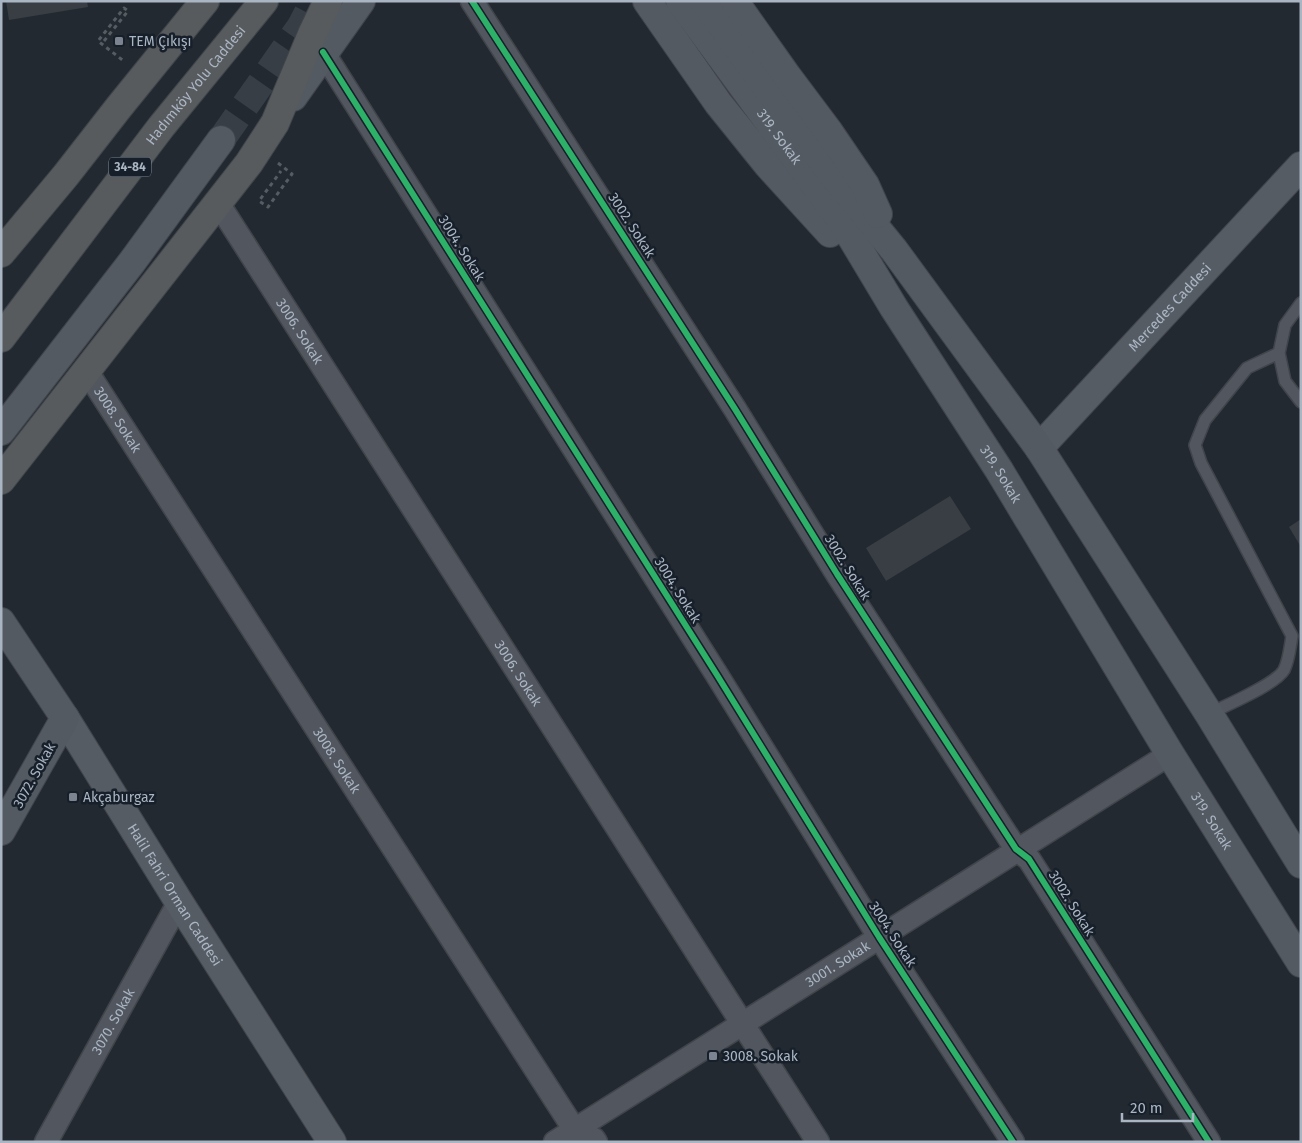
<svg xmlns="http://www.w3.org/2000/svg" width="1302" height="1143" font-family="'Fira Sans',sans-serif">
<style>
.building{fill:#383e44}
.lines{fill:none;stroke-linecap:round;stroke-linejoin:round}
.primary-tunnel{stroke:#373e46;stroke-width:28;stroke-dasharray:28 14;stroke-linecap:butt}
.lane-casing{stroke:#40454b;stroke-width:14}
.street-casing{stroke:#40454b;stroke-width:25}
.secondary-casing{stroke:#40454b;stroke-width:30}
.primary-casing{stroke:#40454d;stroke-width:30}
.highway-casing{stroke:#3f454c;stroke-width:30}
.path{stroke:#555c62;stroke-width:3;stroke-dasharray:4 4;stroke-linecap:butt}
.lane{stroke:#52575f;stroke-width:11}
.street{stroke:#52575f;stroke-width:22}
.secondary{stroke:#565c64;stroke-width:28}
.primary{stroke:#545a61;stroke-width:28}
.highway{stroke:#585b5e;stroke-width:28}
.cycleway-casing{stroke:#17202a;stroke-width:9}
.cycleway{stroke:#2db169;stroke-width:6}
.poi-dot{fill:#7b8490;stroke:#17202a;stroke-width:2}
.labels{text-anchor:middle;stroke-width:5;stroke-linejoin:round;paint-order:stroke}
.shield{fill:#17202a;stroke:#7e8896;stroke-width:1}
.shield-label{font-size:12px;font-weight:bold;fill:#aab5c4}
.poi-label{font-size:14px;fill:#aab5c4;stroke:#17202a;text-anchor:start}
.street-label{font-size:14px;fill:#aab5c4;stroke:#17202a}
</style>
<rect width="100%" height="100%" fill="#232930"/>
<!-- building -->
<path class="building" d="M6,1H87L88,7L9,20Z
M950,496L971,529L886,581L866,548Z
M1301,519V547L1289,527Z"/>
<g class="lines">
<!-- primary-tunnel -->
<path class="primary-tunnel" d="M221,140L301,26L314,1"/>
<!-- lane casing -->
<g class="lane-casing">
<path id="lane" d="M1301,303L1285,325L1279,353L1285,381L1301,402
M1209,714C1226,705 1275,685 1284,670C1289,660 1290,647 1292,636L1201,463L1195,445L1205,420L1247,368L1279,353"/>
</g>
<!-- street casing -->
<g class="street-casing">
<g id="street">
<path d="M472,1L735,409L837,574L1016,849L1029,859L1209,1142"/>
<path d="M323,52L717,675L879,937L1013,1142"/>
<path id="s1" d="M218,203L818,1142"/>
<path id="s2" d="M86,370L574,1129L594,1139L596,1142"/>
<path id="s3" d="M46,1142L179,902"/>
<path id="s4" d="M555,1142L1170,754"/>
</g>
</g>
<!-- secondary casing -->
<g class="secondary-casing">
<g id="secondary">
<path id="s5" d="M1039,448L1301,166"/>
<path id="s6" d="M65,718L179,902L332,1142"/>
</g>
</g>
<!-- primary casing -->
<g class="primary-casing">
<g id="primary">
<path d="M647,1L718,103L768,165L830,233"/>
<path id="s7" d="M680,1L843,223L894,308L999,470L1170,754L1301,963"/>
<path d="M704,1L759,77L837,180L894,250L1039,448L1209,714L1301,864"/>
<path d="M734,1L787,76L829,132L865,185L878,214"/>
<path d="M293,97L361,1"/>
<path d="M1,431L132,262L221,140"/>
<path d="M1,622L65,718L1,831"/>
</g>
</g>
<!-- highway casing -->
<g class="highway-casing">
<g id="highway">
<path d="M1,253L66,175L119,107L205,1"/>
<path id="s8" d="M1,338L161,127L264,1"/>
<path d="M1,480L249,163L275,123L313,32L328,1"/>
</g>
</g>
<!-- path -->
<path class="path" d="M104,41L128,11L124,8L98,41L125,62
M278,163L292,174L268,207L259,201L281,171"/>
<!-- lane -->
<use href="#lane" class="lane"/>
<!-- street -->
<use href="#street" class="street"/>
<!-- secondary -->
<use href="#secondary" class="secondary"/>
<!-- primary -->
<use href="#primary" class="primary"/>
<!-- highway -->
<use href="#highway" class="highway"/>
<!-- cycleway casing -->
<g class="cycleway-casing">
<path id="cycleway" d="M472,1L735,409L837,574L1016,849L1029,859L1209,1142
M323,52L717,675L879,937L1013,1142"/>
</g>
<!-- cycleway -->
<use href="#cycleway" class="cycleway"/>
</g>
<!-- markers -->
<g class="poi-dot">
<rect x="114" y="36" width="10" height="10" rx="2.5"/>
<rect x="68" y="792" width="10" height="10" rx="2.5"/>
<rect x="708" y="1051" width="10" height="10" rx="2.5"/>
</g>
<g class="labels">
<!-- shield labels -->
<rect class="shield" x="109" y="157.5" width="42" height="19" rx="4"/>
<g class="shield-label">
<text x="130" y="171">34-84</text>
</g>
<!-- poi labels -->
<g class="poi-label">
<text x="129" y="46">TEM Çıkışı</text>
<text x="83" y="802">Akçaburgaz</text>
<text x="723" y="1061">3008. Sokak</text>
</g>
<!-- street labels -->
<g class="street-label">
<text dy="5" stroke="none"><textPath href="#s8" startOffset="319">Hadımköy Yolu Caddesi</textPath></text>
<text dy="5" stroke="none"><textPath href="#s7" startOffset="168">319. Sokak</textPath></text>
<text transform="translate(632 225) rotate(57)" y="5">3002. Sokak</text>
<text transform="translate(462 248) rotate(58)" y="5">3004. Sokak</text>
<text dy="5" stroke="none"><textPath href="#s5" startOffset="192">Mercedes Caddesi</textPath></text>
<text dy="5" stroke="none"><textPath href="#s1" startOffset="152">3006. Sokak</textPath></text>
<text dy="5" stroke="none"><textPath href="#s2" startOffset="59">3008. Sokak</textPath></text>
<text dy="5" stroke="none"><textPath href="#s7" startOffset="572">319. Sokak</textPath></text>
<text transform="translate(848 567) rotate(58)" y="5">3002. Sokak</text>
<text transform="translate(678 590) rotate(58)" y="5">3004. Sokak</text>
<text dy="5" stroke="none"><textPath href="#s1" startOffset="558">3006. Sokak</textPath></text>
<text dy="5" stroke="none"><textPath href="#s2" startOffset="464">3008. Sokak</textPath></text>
<text transform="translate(34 775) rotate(-61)" y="5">3072. Sokak</text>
<text dy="5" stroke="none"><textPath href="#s7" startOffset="978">319. Sokak</textPath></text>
<text dy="5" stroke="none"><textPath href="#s6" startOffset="208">Halil Fahri Orman Caddesi</textPath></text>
<text transform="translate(1072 903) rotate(58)" y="5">3002. Sokak</text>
<text transform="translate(893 934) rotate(57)" y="5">3004. Sokak</text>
<text dy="5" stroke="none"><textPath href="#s4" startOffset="334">3001. Sokak</textPath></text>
<text dy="5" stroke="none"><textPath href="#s3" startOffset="138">3070. Sokak</textPath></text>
</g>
</g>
<!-- border -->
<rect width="1302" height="1143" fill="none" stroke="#aab5c4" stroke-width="5"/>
<!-- scale -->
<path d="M1122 1113v8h71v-8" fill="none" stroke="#aab5c4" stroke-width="2.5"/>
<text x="1130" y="1113" font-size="15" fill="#aab5c4" stroke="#17202a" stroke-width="4" paint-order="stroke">20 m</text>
</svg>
